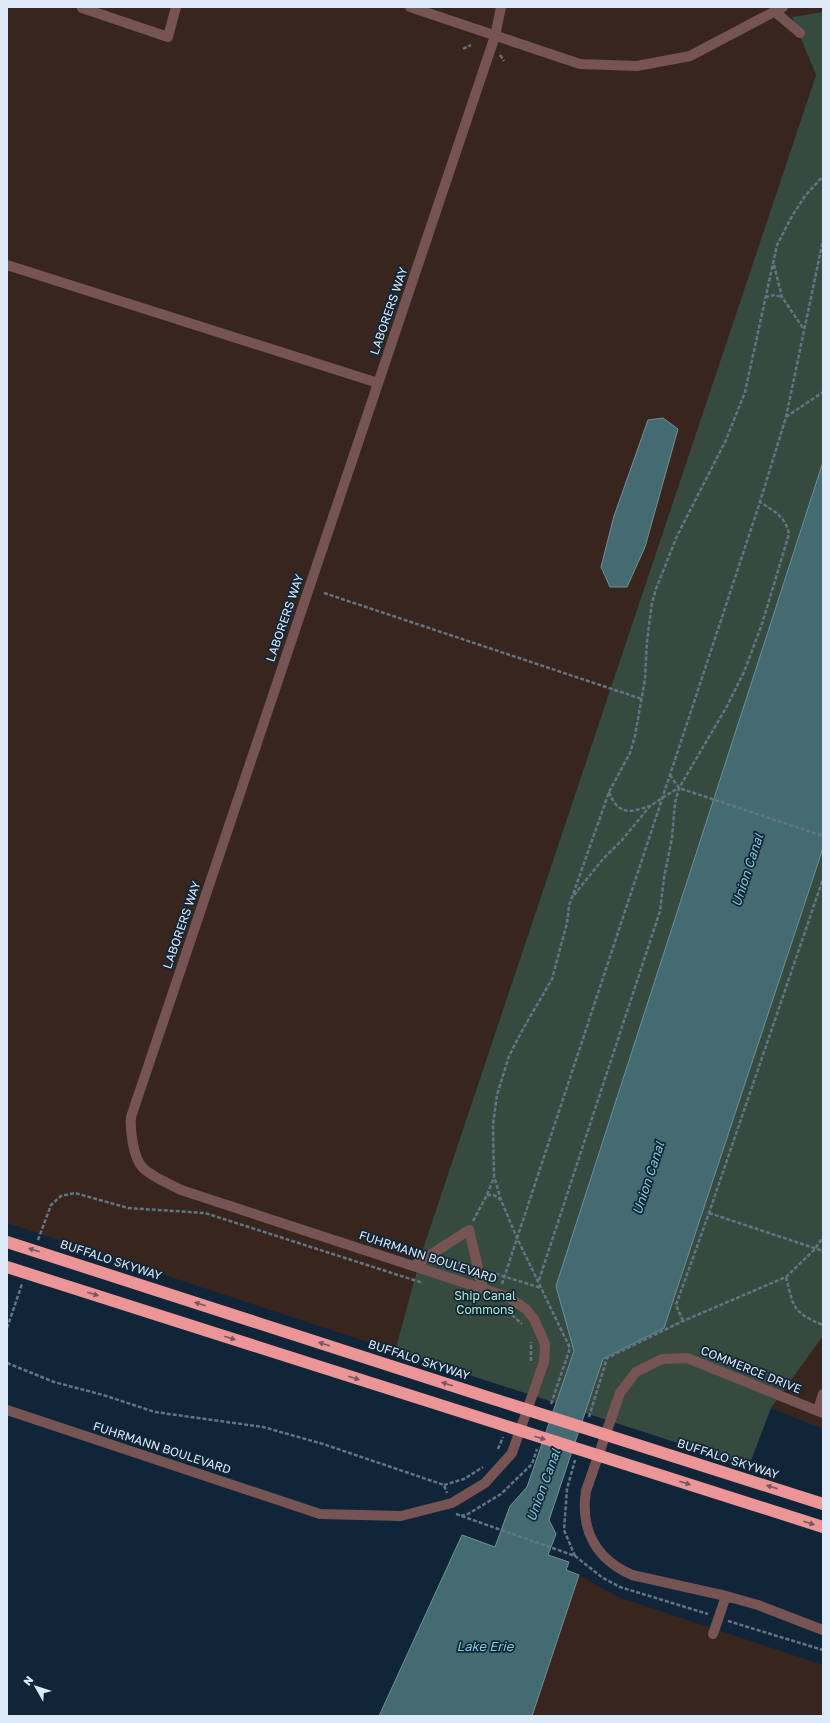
<svg xmlns="http://www.w3.org/2000/svg" width="830" height="1723" font-family="'Golos Text',sans-serif">
<style>
.industrial{fill:#38261e}
.green{fill:#374a3f}
.water{fill:#436b71;stroke:#719199}
.lines{fill:none;stroke-linecap:round;stroke-linejoin:round}
.path{stroke:#637485;stroke-width:2.5;stroke-dasharray:4 2;stroke-linecap:butt}
.minor{stroke:#775454;stroke-width:10}
.highway{stroke:#ec9596;stroke-width:12}
.oneway{fill:#745762}
.labels{text-anchor:middle;stroke-width:3.5;stroke-linejoin:round;paint-order:stroke}
.street-label{font-size:12px;fill:#dce9f6;stroke:#112538}
.park-label{font-size:12px;fill:#b4edc9;stroke:#112538}
.water-label{font-size:13px;font-style:italic;fill:#82ccd9;stroke:#112538}
</style>
<rect width="100%" height="100%" fill="#112538"/>
<!-- industrial -->
<path class="industrial" d="M7,7H823V12L792,18L816,75L422,1252L395,1351L7,1223Z
M823,1336V1429L771,1408Z
M579,1575L618,1597L823,1665V1716H532Z"/>
<!-- green -->
<path class="green" d="M823,12V462L556,1286L574,1351L556,1403L395,1351L422,1252L816,75L792,17Z
M823,848V1336L771,1408L749,1466L585,1413L603,1359L664,1328Z"/>
<!-- water -->
<path class="water" d="M663,418L678,429L645,547L627,587H610L601,567L614,516L648,420Z
M823,462V848L664,1328L603,1359L549,1520L556,1534L548,1555L569,1562L566,1570L579,1575L532,1716H379L462,1535L495,1547L510,1506L527,1487L574,1351L556,1286Z"/>
<g class="lines">
<!-- path -->
<path class="path" d="M463,49L471,45
M500,55L504,61
M774,265L782,297L803,328
M765,297L775,295L782,297
M786,417L823,392
M324,593L642,699
M670,775L679,788L823,836
M609,792C618,815 629,813 650,806
M574,895L603,859L622,840L650,806L678,788
M487,1195H494L501,1200
M709,1213L823,1251
M473,1221L487,1195L494,1177
M38,1240L51,1205L61,1196L75,1193L128,1208L205,1213L423,1283
M446,1259L466,1265
M490,1272L541,1288
M786,1277C794,1308 792,1312 823,1325
M539,1280L660,911L664,878L672,838L675,803L679,788L726,708L744,672L762,624L789,534C785,516 775,512 760,502
M502,1284L760,502L786,417L823,240
M512,1315L522,1324
M683,1321L676,1305L709,1213L823,879
M7,1328L22,1284
M531,1361V1342
M7,1363L54,1382L103,1395L155,1412L263,1427L323,1444L444,1485L447,1493
M551,1404L570,1348L517,1238L501,1200L494,1176L493,1125L497,1095L509,1056L523,1029L552,979L567,923L569,906L609,792L630,753L635,736L645,679L647,641L652,603L656,589L677,536L726,440L745,392L777,245L792,216L805,196L823,176
M589,1417L607,1358L683,1321L786,1277L815,1249L823,1237
M498,1449L503,1437
M444,1485L464,1479L483,1467
M456,1514L575,1556L603,1578L620,1587L708,1614
M461,1516L468,1514L501,1494L532,1464L537,1449
M575,1556L564,1530L567,1489L575,1460
M728,1621L823,1650"/>
<!-- minor -->
<path class="minor" d="M410,7L580,64L637,66L690,56L783,7
M82,8L168,37L176,7
M774,11L800,33
M7,265L378,383
M413,1266L469,1230L483,1289
M7,1410L320,1514L401,1516L452,1503L485,1483L512,1453L544,1362L545,1344L534,1319L526,1309L508,1297L181,1190C168,1183 154,1178 143,1168C133,1158 130,1130 131,1117L495,36L501,7
M818,1410L823,1394
M823,1413L687,1358L662,1359L636,1372L620,1393L586,1491C580,1530 596,1559 632,1575L726,1596L758,1605L823,1630
M713,1634L726,1596"/>
<!-- highway -->
<path class="highway" d="M7,1242L484,1396L823,1504
M7,1267L823,1527"/>
</g>
<!-- one-way arrows -->
<defs><path id="oneway-solid" d="M-6-.8H1V-3.2L6.5 0L1 3.2V.8H-6Z"/></defs>
<g class="oneway">
<use href="#oneway-solid" transform="translate(34 1250) rotate(-162)"/>
<use href="#oneway-solid" transform="translate(93 1294) rotate(17)"/>
<use href="#oneway-solid" transform="translate(200 1304) rotate(-162)"/>
<use href="#oneway-solid" transform="translate(230 1338) rotate(18)"/>
<use href="#oneway-solid" transform="translate(324 1344) rotate(-162)"/>
<use href="#oneway-solid" transform="translate(354 1378) rotate(18)"/>
<use href="#oneway-solid" transform="translate(447 1384) rotate(-162)"/>
<use href="#oneway-solid" transform="translate(540 1438) rotate(17)"/>
<use href="#oneway-solid" transform="translate(685 1483) rotate(18)"/>
<use href="#oneway-solid" transform="translate(772 1487) rotate(-162)"/>
<use href="#oneway-solid" transform="translate(809 1523) rotate(18)"/>
</g>
<g class="labels">
<!-- street labels -->
<g class="street-label">
<text transform="translate(389 311) rotate(-71)" y="4">LABORERS WAY</text>
<text transform="translate(285 618) rotate(-71)" y="4">LABORERS WAY</text>
<text transform="translate(182 925) rotate(-71)" y="4">LABORERS WAY</text>
<text transform="translate(428 1257) rotate(18)" y="4">FUHRMANN BOULEVARD</text>
<text transform="translate(111 1260) rotate(18)" y="4">BUFFALO SKYWAY</text>
<text transform="translate(419 1360) rotate(18)" y="4">BUFFALO SKYWAY</text>
<text transform="translate(751 1370) rotate(22)" y="4">COMMERCE DRIVE</text>
<text transform="translate(162 1448) rotate(18)" y="4">FUHRMANN BOULEVARD</text>
<text transform="translate(728 1459) rotate(18)" y="4">BUFFALO SKYWAY</text>
</g>
<!-- park labels -->
<g class="park-label">
<text x="485" y="1300">Ship Canal<tspan x="485" dy="14">Commons</tspan></text>
</g>
<!-- water labels -->
<g class="water-label">
<text transform="translate(747 870) rotate(-72)" y="5">Union Canal</text>
<text transform="translate(648 1178) rotate(-72)" y="5">Union Canal</text>
<text transform="translate(543 1485) rotate(-70)" y="5">Union Canal</text>
<text x="485" y="1651">Lake Erie</text>
</g>
</g>
<!-- border -->
<rect width="830" height="1723" fill="none" stroke="#dce9f6" stroke-width="16"/>
<!-- north arrow -->
<g transform="translate(36 1687) rotate(309)" stroke="#112538" stroke-width="3" paint-order="stroke">
<path d="M0-3L7 15L0 10L-7 15Z" fill="#dce9f6"/>
<text y="-6" font-size="11" font-weight="bold" text-anchor="middle" fill="#dce9f6">N</text>
</g>
</svg>
